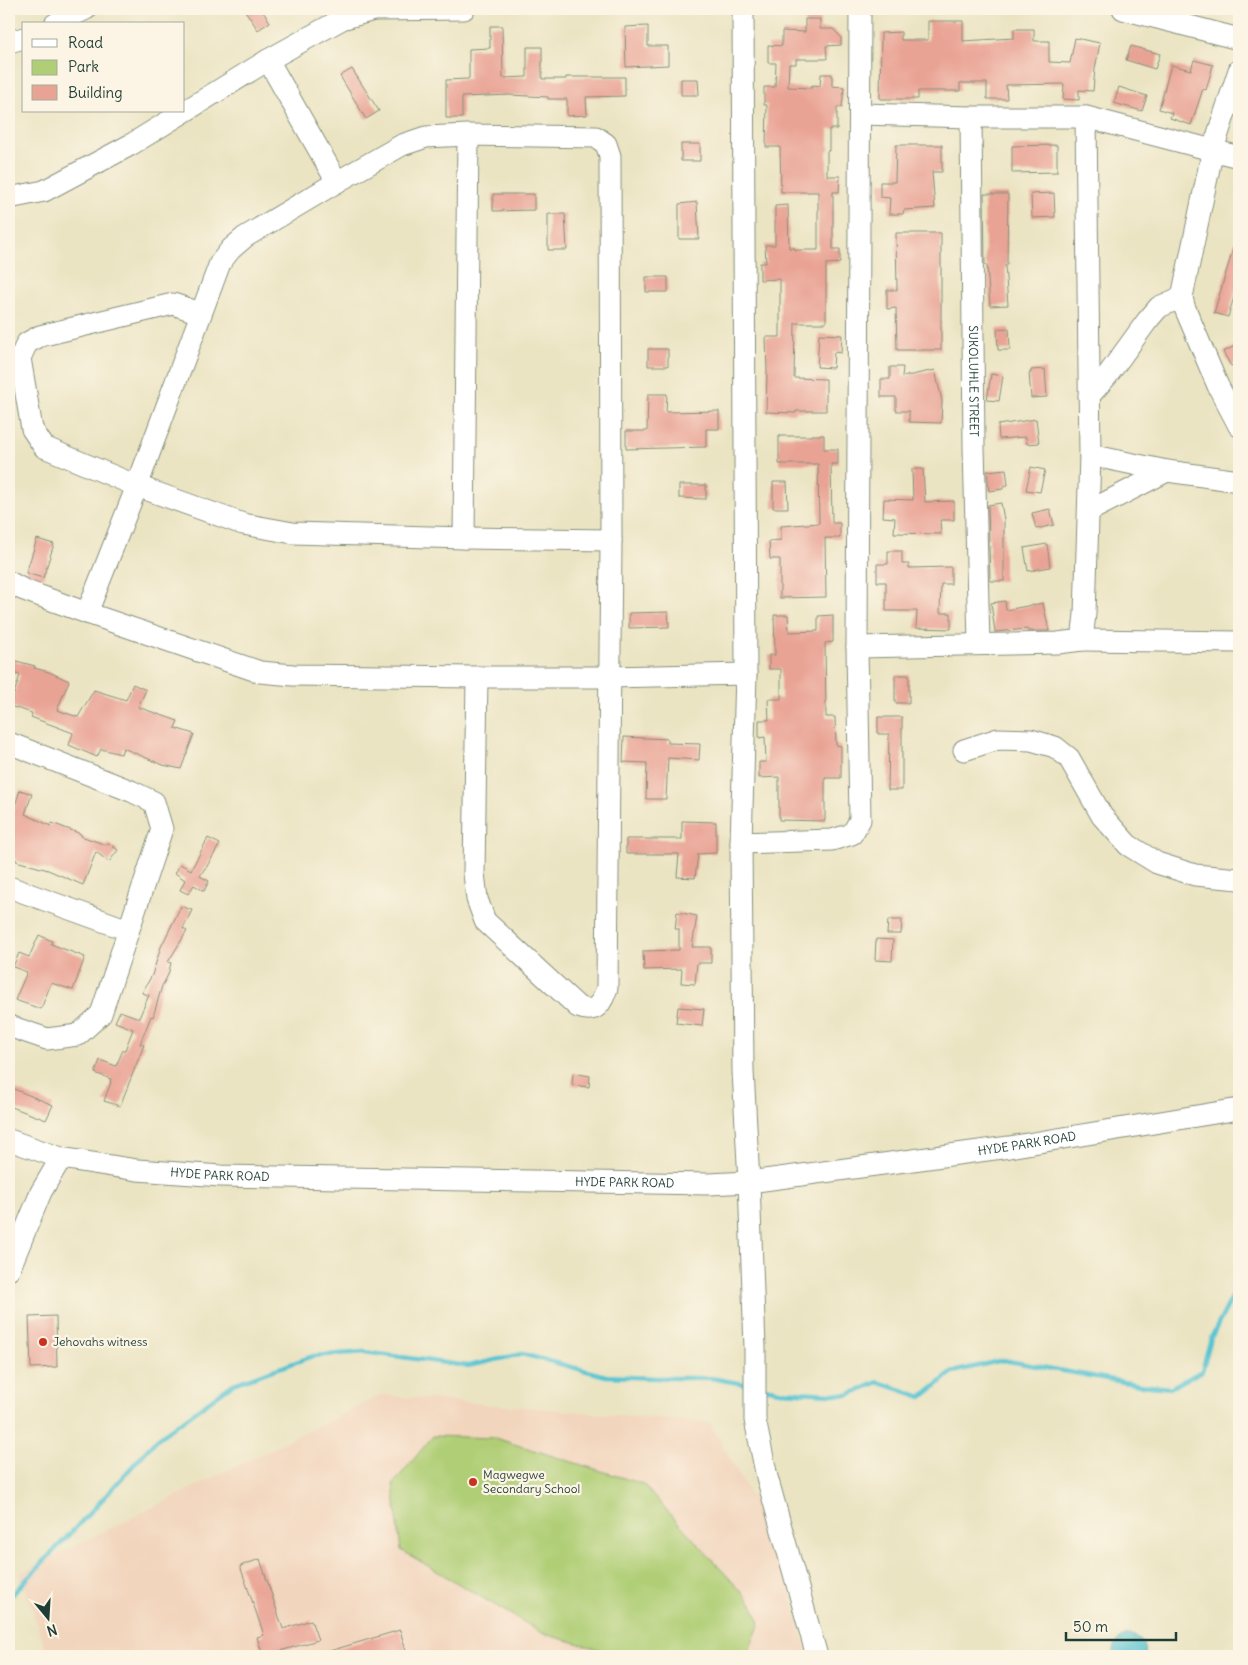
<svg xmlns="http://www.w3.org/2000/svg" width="1248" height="1665" font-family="Delius,sans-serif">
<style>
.built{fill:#f2d5bd}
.green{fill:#afce75;stroke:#678654}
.water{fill:#58c4d2;stroke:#3c8083}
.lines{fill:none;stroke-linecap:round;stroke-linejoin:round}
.stream{stroke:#58c4d2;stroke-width:4.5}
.building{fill:#e9a394}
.minor-casing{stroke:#85907c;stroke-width:23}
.minor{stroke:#fff;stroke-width:21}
.poi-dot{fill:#c8321e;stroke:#fcf5e5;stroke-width:2}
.labels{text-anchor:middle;stroke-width:4.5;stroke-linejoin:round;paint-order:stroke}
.street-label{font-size:12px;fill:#1f3d34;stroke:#fcf5e5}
.poi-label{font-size:12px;fill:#1f3d34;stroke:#fcf5e5;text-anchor:start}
</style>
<rect width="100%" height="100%" fill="#fcf5e5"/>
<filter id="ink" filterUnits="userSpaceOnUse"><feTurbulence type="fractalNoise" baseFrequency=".02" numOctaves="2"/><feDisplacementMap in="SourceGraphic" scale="10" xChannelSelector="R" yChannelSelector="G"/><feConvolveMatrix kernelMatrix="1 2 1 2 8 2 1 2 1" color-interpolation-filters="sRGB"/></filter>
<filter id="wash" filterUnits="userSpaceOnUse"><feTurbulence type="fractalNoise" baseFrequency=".0096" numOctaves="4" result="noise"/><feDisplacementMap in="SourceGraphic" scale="20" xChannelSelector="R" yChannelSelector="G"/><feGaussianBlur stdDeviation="1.12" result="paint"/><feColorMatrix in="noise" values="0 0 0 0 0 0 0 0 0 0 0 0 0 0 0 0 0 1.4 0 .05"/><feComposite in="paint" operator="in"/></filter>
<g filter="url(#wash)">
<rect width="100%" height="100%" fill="#ebe4c3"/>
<!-- built -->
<path class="built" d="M381,1395L710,1423L777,1542L808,1656H48L20,1573Z"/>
<!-- green -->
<path class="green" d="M433,1436L495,1438L643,1484L751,1602L760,1623L747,1656H624L544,1634L401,1550L393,1484Z"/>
<!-- water -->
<path class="water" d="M1131,1635C1142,1638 1147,1645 1145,1656H1114C1113,1644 1119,1636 1131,1635Z"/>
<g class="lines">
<!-- stream -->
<path class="stream" d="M760,1387L779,1391L848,1395L878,1382L922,1397L953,1372L1003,1360L1140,1385L1170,1388L1202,1371L1211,1338L1239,1284
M9,1598L100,1502L157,1439L233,1384L313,1356L364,1352L468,1366L522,1354L606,1376L655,1378H711L750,1385"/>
</g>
<g id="blocks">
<!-- building -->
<path class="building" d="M244,9H261L270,22L258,30Z
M805,19H820V29H833L841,37V45L826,46L827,59H796V64H789L788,87L812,88V85L820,86L821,74H832V86L844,87L842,107H837V129H829V151H827V176H840L839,192H833V249H840V263L826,264V323H795L794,378L826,379V411H796V413L766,412L767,373L766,337H780V279L760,280V263H766L765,245H775V206L788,205L789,248H795V250H818V192H781L780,147H766L767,105H764V87H775L776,63H768V45L782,46V31L805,32Z
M928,21H963V41L1014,38V29H1034V41H1049V62L1070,63L1075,38L1100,43L1095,69L1093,91L1079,90V100L1063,99L1064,84L1006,85L1007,99H987V83H960V91H918V99H880L881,33L901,32V40H928Z
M490,26H502L503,78L527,77V47H542V79H566V77H625V96L586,97L587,115L567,116V99H548V97L509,95L462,97V118H446V80L468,79L469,78V49L490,48Z
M648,26V46H668V65L626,67L625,27Z
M1131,46L1160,54L1155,69L1126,60Z
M1194,60L1213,65L1206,90L1203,89L1191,125L1170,118L1172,113L1159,109L1171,65L1191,70Z
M352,69L379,111L366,119L340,76Z
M681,79H698L699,95H681Z
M1119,87L1147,96L1142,111L1114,103Z
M681,144H700V161H681Z
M896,145H942V172H932L935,208L904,210L903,214H889L890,198L880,197V182H895Z
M1057,145V172L1012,173V146Z
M1054,193L1055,217L1032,218L1031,194Z
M493,194H534V210L493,211Z
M984,194H1008L1007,265H1005L1008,305L990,306L987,265H985Z
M697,202L699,239H679V204Z
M548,214H565L567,250H548Z
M896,233H941V350H897L896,308L887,309V290H897Z
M1236,239H1239V280L1228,317L1214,313Z
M646,277H668V292H646Z
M1009,328L1010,350H998L997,329Z
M819,334L842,335L841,353L834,352L833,368L817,367Z
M1239,344V362L1231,366L1223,352Z
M648,349H668V366H648Z
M890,367H903L902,377L935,370L942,401L941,423L909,422V411H896V397H881V379H890Z
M1045,369L1047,397L1031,398L1029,373H1031V370Z
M991,374L1003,376L999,401L987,400Z
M648,394H667L666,412L719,411V429H706V447L626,449V431H647Z
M1036,419L1039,443L1027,444L1026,437L999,439L998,425Z
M811,435H824V449H838V464H831L832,523H840V538H825L826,597L780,598V559H770L769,541L781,540V526L819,523L818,464H779V436H811Z
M1031,467L1045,470L1040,492L1026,490Z
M912,469H923L925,502L954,501V520H940L941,534L894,533L895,518L883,517L884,499L913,500Z
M1006,469L1008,485L1003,486V489L989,491L987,471Z
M773,482H787L788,508H773Z
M679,485H706V499L679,498Z
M1001,503L1004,520V581H990L988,505Z
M1050,509L1054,525L1036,529L1032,513Z
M37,539L54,544L43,578L26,573Z
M1047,544L1050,567L1028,571L1024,548Z
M888,551H902V564H909V568L951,567V584H941L940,613H951V629L916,628L917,611H886V582H877V564H888Z
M1005,601L1006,610L1043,603L1049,631H1028L1027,629L995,632L991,603Z
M668,612L669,627L629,628V613Z
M774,615H788L789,632L818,631V616L833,615V642L825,643L826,717H835L836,745L841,746V778H825V821L779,820V777L759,778V762H766L765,737L759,738V720H769L768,699H781V669H769V655H775Z
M9,659L35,666L34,668L49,672L69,681L57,710L78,717L94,690L126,700L133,684L146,690L138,707L178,721L175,728L194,734L181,769L163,765L123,748L121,754L101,749L97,757L69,745L73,733L31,717L32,713L10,706L20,675L9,672Z
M895,675H909V703H895Z
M878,717H902V790H888L889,734H878Z
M624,737L668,739V743L700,744L699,760L668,758L666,799H646L647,763L623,762Z
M20,790L32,794L25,814L51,826L52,823L81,834V836L106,845L108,843L118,850L109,862L96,852L83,885L48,870L16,861V859L9,856V824Z
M682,821L716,822V853L698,854L695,878L677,877L679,854H626V839H682Z
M208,838L220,844L206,868H205L200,876L209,881L204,891L194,885L188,894L180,890L185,880L175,873L180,864L191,870Z
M181,906L192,910L183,929L187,931L168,962L171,963L168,975L162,986L153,1017L151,1016L140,1044L144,1045L120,1106L104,1101L111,1082H110L111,1079L95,1073L100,1060L116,1066L123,1050H125L133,1029L115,1022L120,1011L139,1018L149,995L142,993L152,975L161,947Z
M677,912L697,916L692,947H711V963H697L695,984L681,983L682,969L644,970L643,951L679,950V929H675Z
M888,920H902L901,934H887Z
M39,935L52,941L51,944L85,957L73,990L51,983L41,1009L15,1000L27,972L13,967L19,953L29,957Z
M876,939L893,940L892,961L875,960Z
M678,1007L704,1009L702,1026L676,1023Z
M573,1073L590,1076L589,1087L572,1085Z
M9,1087L53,1105L46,1120L9,1106Z
M56,1316L57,1367L31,1368L29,1317Z
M260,1559L283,1629L311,1620L318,1640L263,1656L257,1637L264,1635L240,1566Z
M400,1630L406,1651L388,1656H323V1653Z"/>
</g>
</g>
<g filter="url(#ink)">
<use href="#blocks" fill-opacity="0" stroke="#85907c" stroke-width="1"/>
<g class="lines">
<!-- minor casing -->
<g class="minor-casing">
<g id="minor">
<path d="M743,9L746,674L741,843L743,1071L749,1182L755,1348V1420L767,1477L817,1656"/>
<path d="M1123,9L1239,39"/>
<path d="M55,24L86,9"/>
<path d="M9,42L24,38"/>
<path d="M268,60L337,182"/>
<path d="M1239,70L1213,149L1182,297L1184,306L1218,386L1239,426"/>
<path d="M860,114L971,117H1086L1239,157"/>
<path id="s1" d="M971,117L974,447L979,644"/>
<path d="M9,198L44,191L132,144L268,60L342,19L374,10L464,9"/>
<path d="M200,313L173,304L40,336L27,343L20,358L32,429L44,447L137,486L243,524L293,533L464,538L611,540"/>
<path d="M1089,396L1107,376L1147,321L1159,307L1182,297"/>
<path d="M1090,455L1167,471L1239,481"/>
<path d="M1089,511L1167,471"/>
<path d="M464,538L468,135"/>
<path d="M9,582L24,590L87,613L260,672L293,675L477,677H610L746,674"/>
<path d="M87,613L137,486L220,263L231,249L245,237L337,182L402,145L426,137L468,135L596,137L606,144L610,156L611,540L607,988C601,1004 597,1014 578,1007L485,921L477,899L474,873L477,677"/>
<path d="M1082,640L1239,642"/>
<path d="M857,647L1058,643L1082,640L1085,614L1090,455L1086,117"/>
<path d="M9,743L131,791L154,802L162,829L101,1014L78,1035L47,1039L9,1026"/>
<path d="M964,750L998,739L1031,740L1055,747L1069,758L1102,816L1128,845L1157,863L1195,875L1239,879"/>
<path d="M741,843L832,840L852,834L860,820L857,647L860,9"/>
<path d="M9,887L128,930"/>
<path id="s2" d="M9,1140L61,1158L137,1170L221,1176L709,1184L749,1182L1009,1147L1239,1109"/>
<path d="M9,1270L41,1192L61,1158"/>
</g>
</g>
<!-- minor -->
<use href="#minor" class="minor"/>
</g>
</g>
<!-- markers -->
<g class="poi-dot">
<circle cx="43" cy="1342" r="5"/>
<circle cx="473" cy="1482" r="5"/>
</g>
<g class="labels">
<!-- street labels -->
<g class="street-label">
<text dy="4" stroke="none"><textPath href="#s1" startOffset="264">SUKOLUHLE STREET</textPath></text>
<text dy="4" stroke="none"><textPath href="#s2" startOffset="1025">HYDE PARK ROAD</textPath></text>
<text dy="4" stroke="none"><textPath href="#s2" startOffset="215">HYDE PARK ROAD</textPath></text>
<text dy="4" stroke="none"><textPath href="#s2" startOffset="620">HYDE PARK ROAD</textPath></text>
</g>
<!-- poi labels -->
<g class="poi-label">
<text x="53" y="1346">Jehovahs witness</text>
<text x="483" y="1479">Magwegwe<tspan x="483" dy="14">Secondary School</tspan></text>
</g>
</g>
<!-- margin -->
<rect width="1248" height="1665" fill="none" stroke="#fcf5e5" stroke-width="30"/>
<!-- legend -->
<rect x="22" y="22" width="162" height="90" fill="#fcf5e5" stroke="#a4ab9e"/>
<rect x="32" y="39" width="25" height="8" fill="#ffffff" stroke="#a4ab9e"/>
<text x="68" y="48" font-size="15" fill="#1f3d34">Road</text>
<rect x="32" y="60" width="25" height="15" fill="#afce75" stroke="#a4ab9e"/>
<text x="68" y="72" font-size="15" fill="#1f3d34">Park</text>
<rect x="32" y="85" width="25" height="15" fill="#e9a394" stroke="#a4ab9e"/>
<text x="68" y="98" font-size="15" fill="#1f3d34">Building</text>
<!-- north arrow -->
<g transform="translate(48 1618) rotate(162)" stroke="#fcf5e5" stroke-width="4" paint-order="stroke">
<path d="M0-4L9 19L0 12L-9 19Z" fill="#1f3d34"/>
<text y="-8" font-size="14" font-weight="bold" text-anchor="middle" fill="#1f3d34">N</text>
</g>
<!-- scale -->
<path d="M1066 1632v8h110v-8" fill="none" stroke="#1f3d34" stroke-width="2.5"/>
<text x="1073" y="1632" font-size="15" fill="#1f3d34" stroke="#fcf5e5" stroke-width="4" paint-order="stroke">50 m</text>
</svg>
